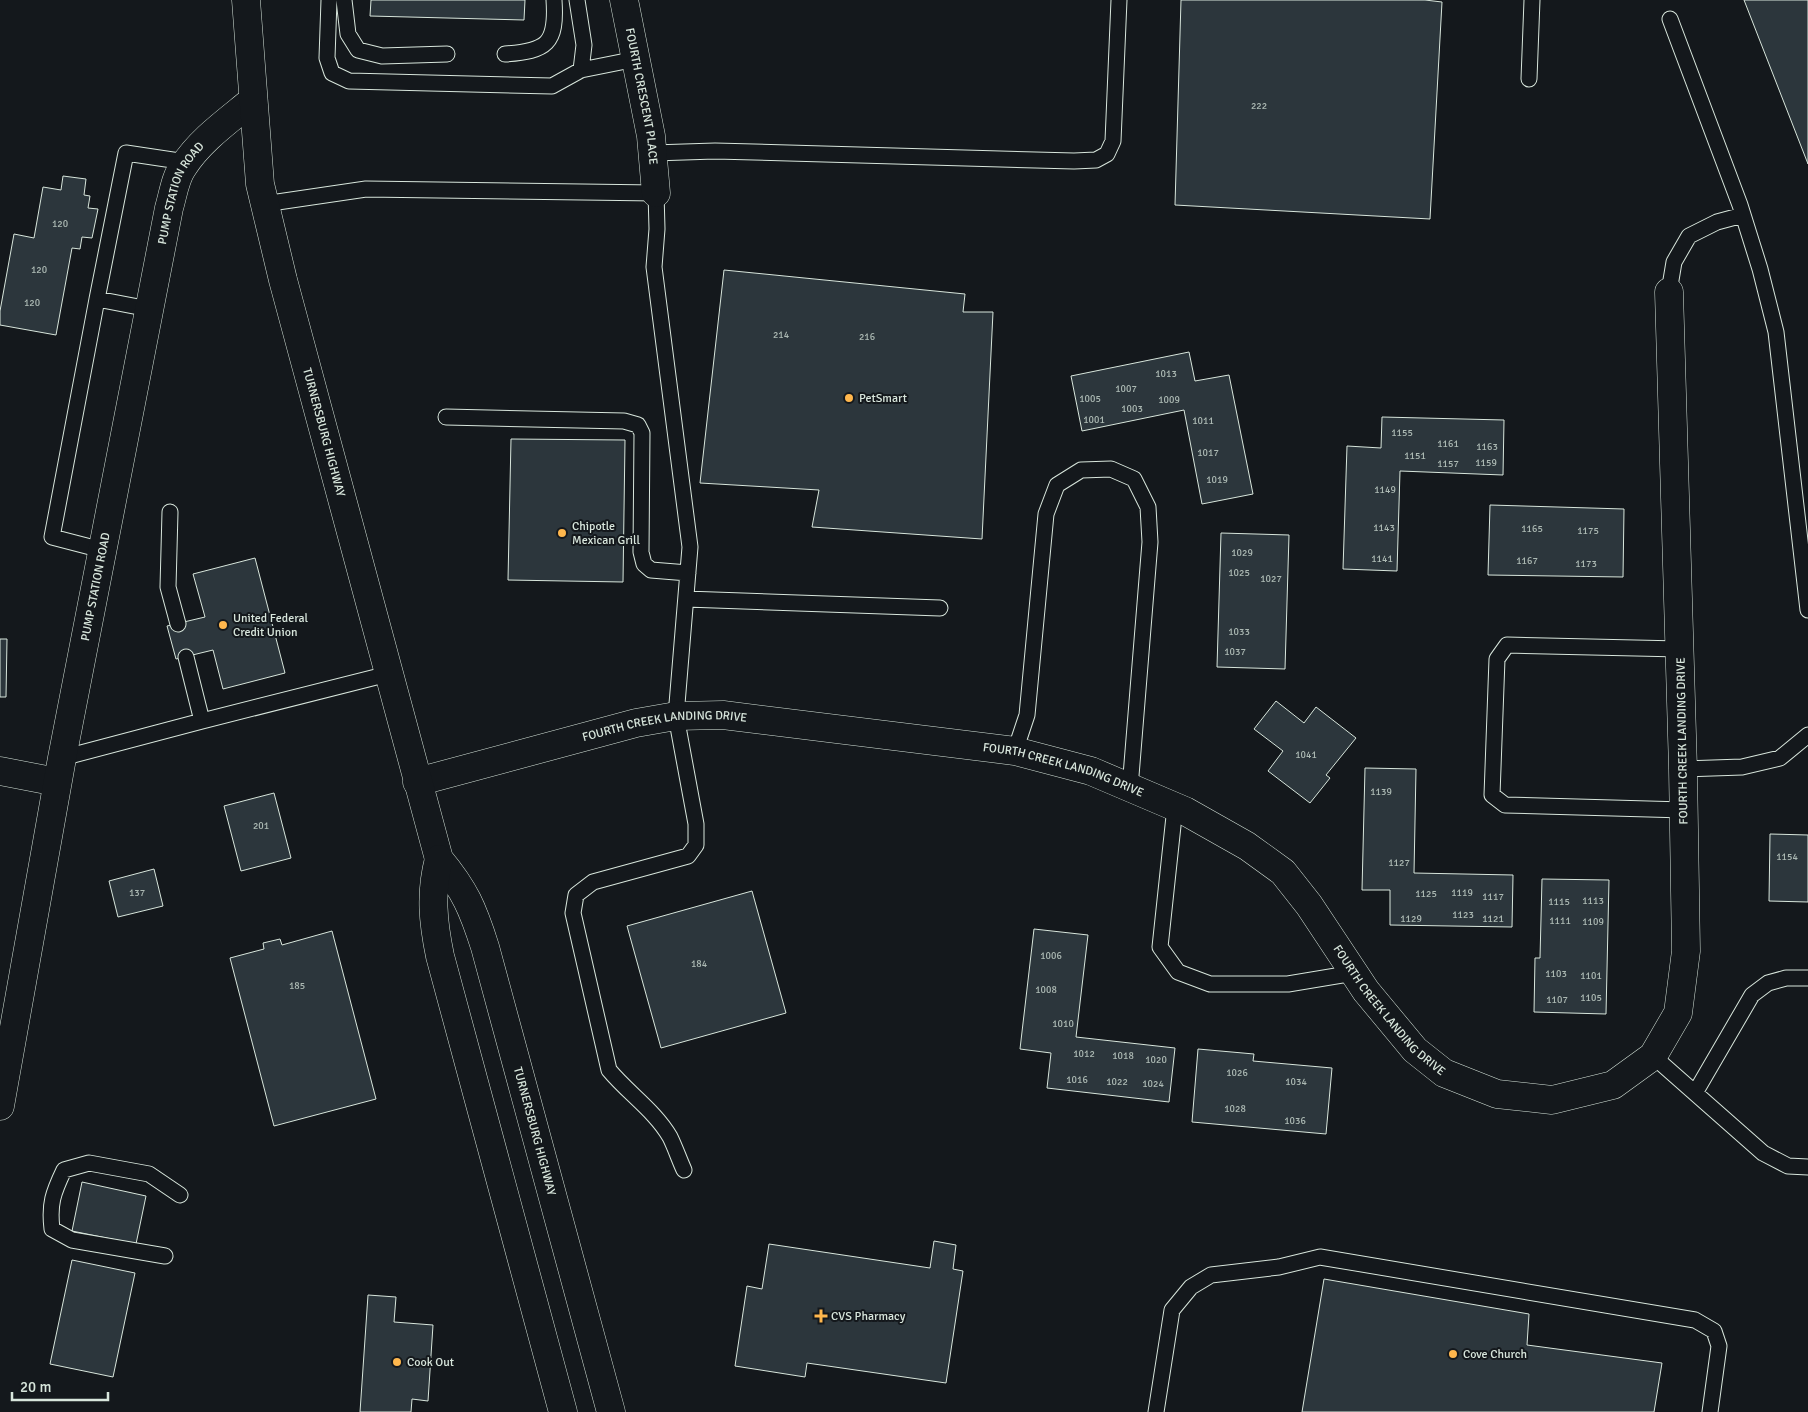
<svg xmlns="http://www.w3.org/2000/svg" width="1808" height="1412" font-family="Signika,sans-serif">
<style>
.building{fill:#2c363c;stroke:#d8e6dc}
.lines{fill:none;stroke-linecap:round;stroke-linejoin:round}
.service-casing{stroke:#d8e6dc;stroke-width:17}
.minor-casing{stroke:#d8e6dc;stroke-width:29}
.primary-casing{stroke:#d8e6dc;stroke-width:29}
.service{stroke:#14181c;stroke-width:15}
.minor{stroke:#14181c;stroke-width:28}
.primary{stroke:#14181c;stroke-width:28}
.poi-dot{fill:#ffb74d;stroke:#14181c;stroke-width:2}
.labels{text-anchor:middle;stroke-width:4;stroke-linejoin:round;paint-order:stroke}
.number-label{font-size:10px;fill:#adbab4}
.street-label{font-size:12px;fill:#d8e6dc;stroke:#14181c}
.poi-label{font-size:12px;fill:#d8e6dc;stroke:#14181c;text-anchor:start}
</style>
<rect width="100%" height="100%" fill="#14181c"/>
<!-- building -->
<path class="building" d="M371,0H525L524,20L370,16Z
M1181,0H1425L1442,2L1430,219L1175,205Z
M1744,0H1808V164Z
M63,176L86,179L84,195L90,196L88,208L98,209L92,238L82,237L80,249L72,248L56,335L0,325V311L14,234L34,238L43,187L61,190Z
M724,270L965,294L963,312H993L982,539L812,527L819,490L700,483Z
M1189,352L1195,381L1229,375L1253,494L1202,504L1184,410L1082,431L1071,376Z
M1382,417L1504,420L1503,475L1400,471L1397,571L1343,569L1347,446L1381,448Z
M511,439L625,440L623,582L508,580Z
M1490,505L1624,509L1623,577L1488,575Z
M1221,533L1289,535L1285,669L1217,667Z
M255,558L285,673L223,689L213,650L176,659L167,626L205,617L193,574Z
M0,639H7L6,697H0Z
M1276,701L1304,723L1316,707L1356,738L1326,775L1330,778L1310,803L1268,771L1283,751L1254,729Z
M1365,768L1416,769L1414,873L1513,875L1512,927L1390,925V890H1362Z
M274,793L291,858L241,871L224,806Z
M1770,834L1808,835V902L1769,901Z
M154,869L163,906L118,917L109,881Z
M1542,879L1609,880L1606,1014L1534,1012L1535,958H1540Z
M752,891L786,1013L661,1048L627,926Z
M1034,929L1088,935L1076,1037L1175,1048L1169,1102L1047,1088L1051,1053L1020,1049Z
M332,931L376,1099L274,1126L230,958L264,949L263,943L280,939L282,945Z
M1198,1049L1254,1054L1253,1061L1332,1068L1326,1134L1192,1122Z
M82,1182L146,1196L136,1244L72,1231Z
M934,1241L956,1245L953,1269L963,1271L946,1383L807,1363L805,1377L735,1366L747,1286L762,1289L769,1244L930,1268Z
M72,1260L135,1273L113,1377L50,1364Z
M1324,1279L1529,1314L1527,1345L1662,1363L1654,1412H1302Z
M368,1295L396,1297L394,1322L433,1325L428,1401L412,1399L411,1412H360Z"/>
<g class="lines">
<!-- service casing -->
<g class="service-casing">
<path id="service" d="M329,0L327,58L332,73L349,81L552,86L581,70L636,59
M344,0L348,34L358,50L382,56L447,54
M577,0L584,45L581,70
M1670,19L1740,205L1760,269L1776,332L1808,610
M505,54C547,51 557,44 554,0
M1529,79L1532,0
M653,153L715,151L1074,161L1096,160L1107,154L1113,141L1119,0
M264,204L366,189L656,193L657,229L654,267L690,547L676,716L696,824V845L688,856L593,882L576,895L573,913L609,1070C628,1093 655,1111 670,1137C675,1147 679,1159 684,1170
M1669,292L1674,262L1689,236L1717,222L1743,215
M97,299L52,537L102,550
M149,309L97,299L126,153L186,162
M446,417L624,421L638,425L642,433L641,552L644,564L651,570L688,573
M170,512L168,587L178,624
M686,599L940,608
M1680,649L1507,645L1497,659L1492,795L1505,805L1684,810
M186,657L202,721
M1015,751L1027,715L1046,514L1057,485L1081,470L1111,469L1134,479L1148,507L1150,542L1130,788
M62,758L202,721L388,674
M1683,769L1742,767L1780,758L1808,735
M1175,807L1160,947L1178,972L1210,984H1288L1354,973
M1653,1056L1763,1153L1788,1166L1808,1167
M1695,1093L1752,995L1768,983L1786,978H1808
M165,1256L72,1240L52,1229C49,1204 53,1193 64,1170L89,1163L149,1174L180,1195
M1156,1412L1172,1310L1191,1287L1211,1275L1279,1267L1320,1257L1695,1320L1714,1331L1719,1346L1710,1412"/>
</g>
<!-- minor casing -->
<g class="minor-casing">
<g id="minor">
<path id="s1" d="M624,0L651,136L656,193"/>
<path d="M0,771L57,782"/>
<path id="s2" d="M417,782L636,723L676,716L723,715L1015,751L1091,771L1185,811L1247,846L1283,872L1309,905L1366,991L1415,1050L1444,1073L1497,1094L1552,1100L1613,1085L1653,1056L1678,1013L1686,951L1683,769L1669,292"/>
<path id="s3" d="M0,1106L62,758L169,208C173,195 175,178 183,167C200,140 229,120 253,100"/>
</g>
</g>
<!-- primary casing -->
<g class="primary-casing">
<g id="primary">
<path id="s4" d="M246,0L260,184L283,280L439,859C465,890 473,909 485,947L611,1412"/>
<path d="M439,859C430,893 433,922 440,956L563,1412"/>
</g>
</g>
<!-- service -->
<use href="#service" class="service"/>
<!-- minor -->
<use href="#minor" class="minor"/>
<!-- primary -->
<use href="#primary" class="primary"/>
</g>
<!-- markers -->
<g class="poi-dot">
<circle cx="849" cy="398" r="5"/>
<circle cx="562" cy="533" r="5"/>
<circle cx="223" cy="625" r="5"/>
<path d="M818.5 1308.5h5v5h5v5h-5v5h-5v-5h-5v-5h5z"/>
<circle cx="1453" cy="1354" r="5"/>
<circle cx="397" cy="1362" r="5"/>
</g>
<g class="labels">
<!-- number labels -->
<g class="number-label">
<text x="1259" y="109">222</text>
<text x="60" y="227">120</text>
<text x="39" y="273">120</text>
<text x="32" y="306">120</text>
<text x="781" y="338">214</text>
<text x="867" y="340">216</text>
<text x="1166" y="377">1013</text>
<text x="1126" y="392">1007</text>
<text x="1090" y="402">1005</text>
<text x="1169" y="403">1009</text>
<text x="1132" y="412">1003</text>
<text x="1094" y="423">1001</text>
<text x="1203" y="424">1011</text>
<text x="1402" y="436">1155</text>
<text x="1448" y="447">1161</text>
<text x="1487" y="450">1163</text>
<text x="1208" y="456">1017</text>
<text x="1415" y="459">1151</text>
<text x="1486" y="466">1159</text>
<text x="1448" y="467">1157</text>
<text x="1217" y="483">1019</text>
<text x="1385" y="493">1149</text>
<text x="1384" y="531">1143</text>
<text x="1532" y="532">1165</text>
<text x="1588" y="534">1175</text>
<text x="1242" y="556">1029</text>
<text x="1382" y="562">1141</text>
<text x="1527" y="564">1167</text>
<text x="1586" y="567">1173</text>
<text x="1239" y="576">1025</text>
<text x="1271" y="582">1027</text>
<text x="1239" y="635">1033</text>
<text x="1235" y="655">1037</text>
<text x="1306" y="758">1041</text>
<text x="1381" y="795">1139</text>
<text x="261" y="829">201</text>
<text x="1787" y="860">1154</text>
<text x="1399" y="866">1127</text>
<text x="137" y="896">137</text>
<text x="1462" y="896">1119</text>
<text x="1426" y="897">1125</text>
<text x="1493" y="900">1117</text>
<text x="1593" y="904">1113</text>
<text x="1559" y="905">1115</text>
<text x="1463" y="918">1123</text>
<text x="1411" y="922">1129</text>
<text x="1493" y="922">1121</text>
<text x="1560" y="924">1111</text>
<text x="1593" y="925">1109</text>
<text x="1051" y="959">1006</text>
<text x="699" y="967">184</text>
<text x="1556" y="977">1103</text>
<text x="1591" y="979">1101</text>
<text x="297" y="989">185</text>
<text x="1046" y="993">1008</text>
<text x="1591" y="1001">1105</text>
<text x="1557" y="1003">1107</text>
<text x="1063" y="1027">1010</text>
<text x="1084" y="1057">1012</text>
<text x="1123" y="1059">1018</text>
<text x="1156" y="1063">1020</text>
<text x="1237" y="1076">1026</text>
<text x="1077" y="1083">1016</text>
<text x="1117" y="1085">1022</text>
<text x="1296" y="1085">1034</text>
<text x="1153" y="1087">1024</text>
<text x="1235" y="1112">1028</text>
<text x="1295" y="1124">1036</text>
</g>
<!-- street labels -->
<g class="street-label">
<text dy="4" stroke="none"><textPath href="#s1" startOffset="98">FOURTH CRESCENT PLACE</textPath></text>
<text dy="4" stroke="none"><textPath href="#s3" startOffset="932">PUMP STATION ROAD</textPath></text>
<text dy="4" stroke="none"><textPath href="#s4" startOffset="441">TURNERSBURG HIGHWAY</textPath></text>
<text dy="4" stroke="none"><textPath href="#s3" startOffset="528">PUMP STATION ROAD</textPath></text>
<text dy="4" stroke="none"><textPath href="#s2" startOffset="255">FOURTH CREEK LANDING DRIVE</textPath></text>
<text transform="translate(1682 741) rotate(-91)" y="4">FOURTH CREEK LANDING DRIVE</text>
<text dy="4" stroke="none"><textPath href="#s2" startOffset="660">FOURTH CREEK LANDING DRIVE</textPath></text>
<text dy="4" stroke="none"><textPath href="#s2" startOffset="1080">FOURTH CREEK LANDING DRIVE</textPath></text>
<text dy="4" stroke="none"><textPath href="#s4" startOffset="1174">TURNERSBURG HIGHWAY</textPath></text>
</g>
<!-- poi labels -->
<g class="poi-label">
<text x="859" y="402">PetSmart</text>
<text x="572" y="530">Chipotle<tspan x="572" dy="14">Mexican Grill</tspan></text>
<text x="233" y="622">United Federal<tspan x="233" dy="14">Credit Union</tspan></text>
<text x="831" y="1320">CVS Pharmacy</text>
<text x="1463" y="1358">Cove Church</text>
<text x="407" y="1366">Cook Out</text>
</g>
</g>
<!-- scale -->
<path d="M12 1392v8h96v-8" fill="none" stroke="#d8e6dc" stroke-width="2.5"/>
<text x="20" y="1392" font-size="15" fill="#d8e6dc" stroke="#14181c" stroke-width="4" paint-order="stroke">20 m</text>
</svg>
